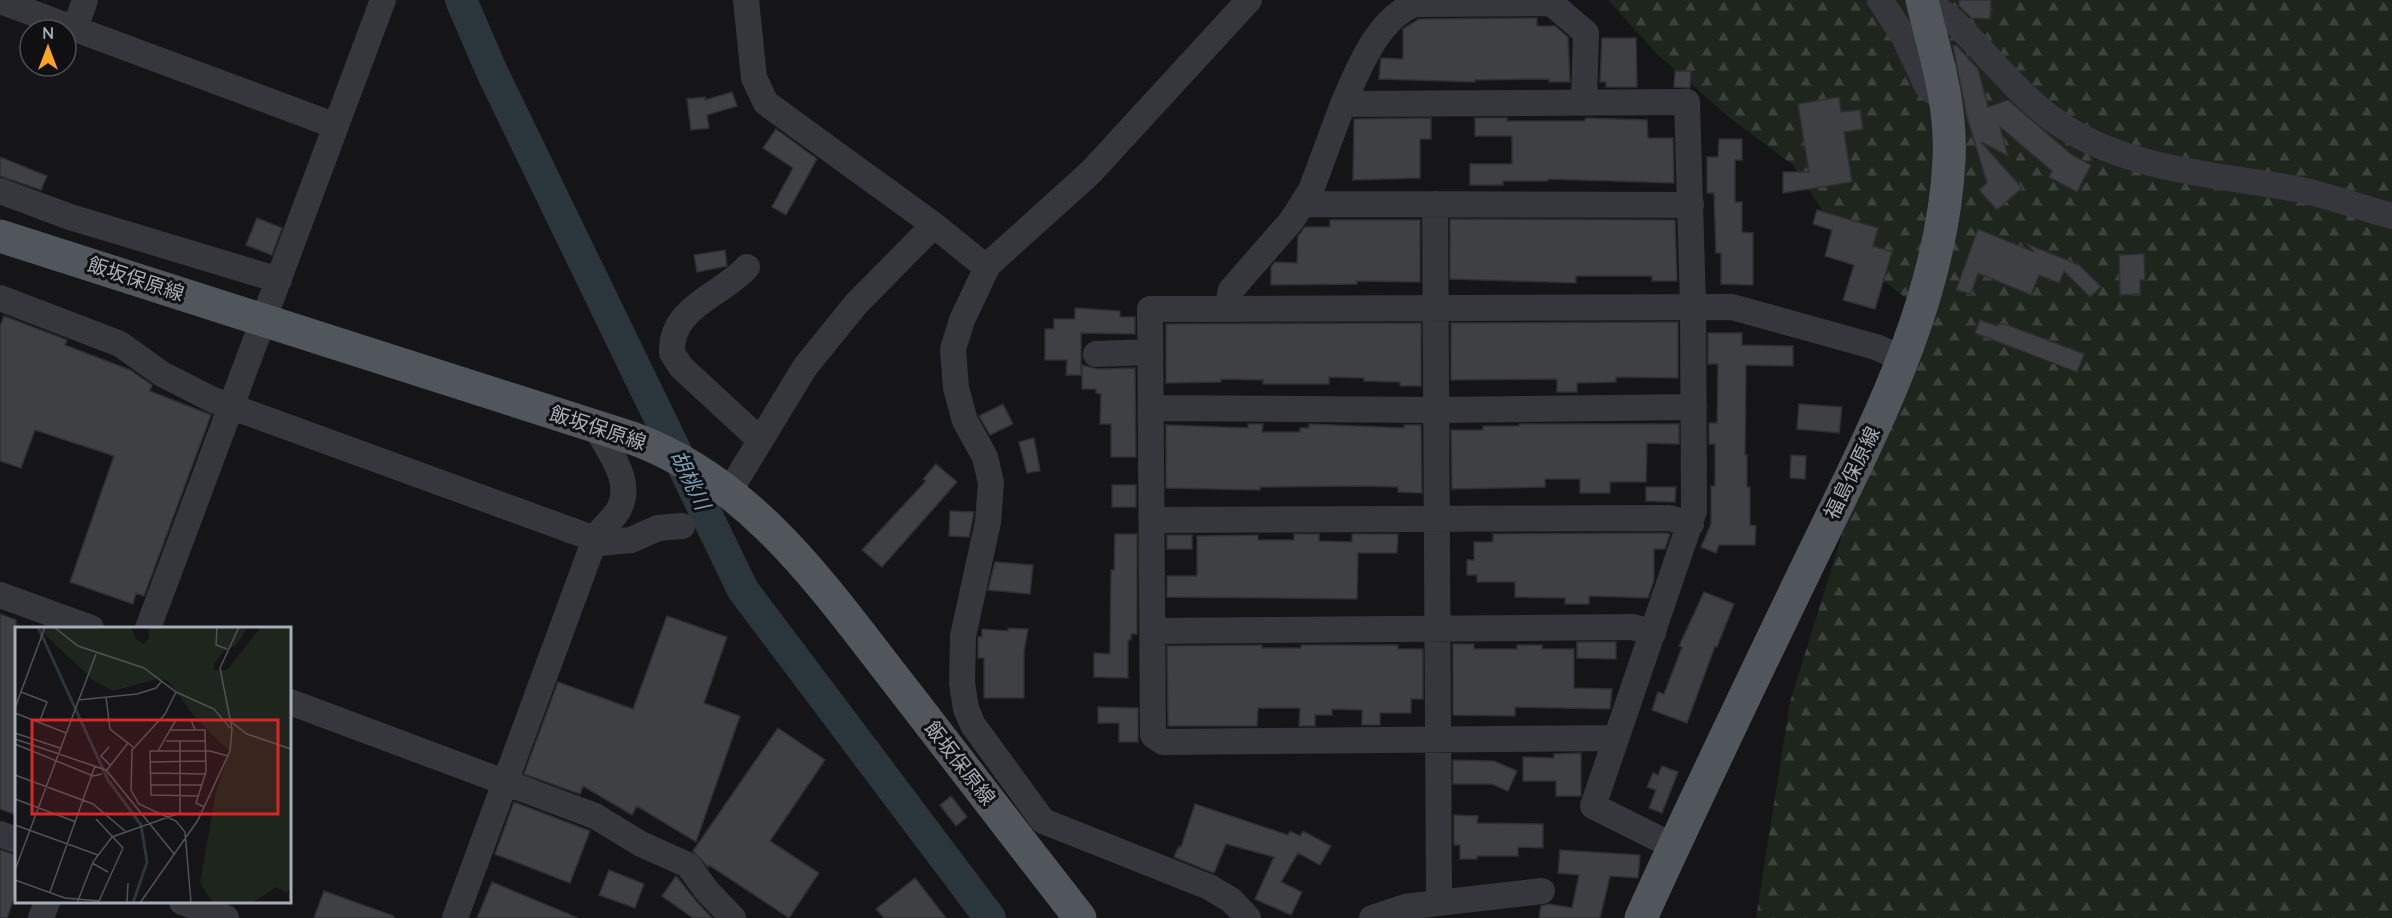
<svg xmlns="http://www.w3.org/2000/svg" width="2392" height="918" font-family="Quicksand,'Noto Sans JP',sans-serif">
<style>
.forest{fill:url(#forest-firs)}
.lines{fill:none;stroke-linecap:round;stroke-linejoin:round}
.river{stroke:#2a363c;stroke-width:32}
.building{fill:#3f4044;stroke:#2f2f33;stroke-width:1.5}
.minor{stroke:#36373c;stroke-width:26}
.major{stroke:#51555c;stroke-width:33}
.labels{text-anchor:middle;stroke-width:6;stroke-linejoin:round;paint-order:stroke}
.street-label{font-size:20px;fill:#a6adb8;stroke:#101012}
.water-label{font-size:21px;font-style:italic;fill:#7a9fb6;stroke:#101012}
.inset-river{fill:none;stroke:#2a363c;stroke-width:3}
.inset-road{fill:none;stroke:#4f5257;stroke-width:1.5}
.view{fill:#d62828;fill-opacity:0.15;stroke:#d62828;stroke-width:3}
.inset-edge{fill:none;stroke:#a6adb8;stroke-width:3}
</style>
<defs>
<pattern id="forest-firs" width="22" height="20" patternUnits="userSpaceOnUse" patternTransform="scale(1.5)"><rect width="22" height="20" fill="#1d251d"/><path d="M5 1l3.5 6h-7zM16 11l3.5 6h-7z" fill="#3b423c"/></pattern>
</defs>
<rect width="100%" height="100%" fill="#151517"/>
<!-- forest -->
<path class="forest" d="M1608,0H2392V918H1756L1790,702L1914,304L1854,259L1793,165L1730,118L1658,55Z"/>
<g class="lines">
<!-- river -->
<path class="river" d="M461,0L492,72L743,590L990,918"/>
</g>
<!-- building -->
<path class="building" d="M1959,0H1991L1990,19L1972,18L1959,6Z
M1537,18V26H1555L1568,37L1570,82H1549V79L1475,80V82L1379,79L1381,58L1403,59V29L1419,19Z
M1602,38H1636L1637,87H1606V82H1600Z
M1956,45L1978,69L1988,107L2008,100L2072,155L2091,165L2077,192L2049,177L2052,171L2000,127L2008,156L1981,142L2022,188L1997,210L1979,190L1987,183L1967,117L1953,46Z
M1675,71H1691L1690,88L1674,87Z
M732,92L737,106L707,115L709,128L691,130L687,99L705,97V100Z
M1839,97L1841,112L1860,110L1863,129L1844,132L1852,182L1783,193V172H1809L1798,104Z
M1431,118V139H1420V178L1353,180L1354,119Z
M1475,118H1507V121H1584L1586,118L1647,120L1648,138H1673L1674,183L1548,179V181H1503V185H1470V164H1512V136H1475Z
M776,129L817,159L786,215L772,207L793,168L763,148Z
M1719,139H1742V160H1735V202H1742V232L1753,233V285L1721,284V253H1716L1714,193H1707V157H1718Z
M0,157L47,176L41,190L0,176Z
M1817,210L1878,228L1873,246L1892,252L1875,309L1843,300L1854,265L1825,256L1832,230L1813,224Z
M257,218L282,228L272,255L246,245Z
M1450,219L1675,220L1677,281H1652V276H1576V283L1450,279Z
M1330,220H1420V282L1357,281V284L1271,285V267L1275,262L1297,263L1298,236L1305,227H1330Z
M1978,229L2034,252L2027,244L2079,265L2101,287L2090,297L2064,271L2059,283L2039,275L2031,295L1978,273L1971,294L1956,290Z
M725,250L727,266L697,272L694,255Z
M2144,254L2145,280H2140V294L2120,295L2119,255Z
M1075,308L1120,311V317H1135V334L1081,333V375H1066L1067,360H1045V329H1054V319H1075Z
M4,316L67,340L65,345L130,370L152,385L150,391L211,415L144,596L136,593L133,604L70,582L114,456L35,430L21,468L0,461V326Z
M1980,320L1997,326L1998,324H2005L2084,354L2077,372L1975,333Z
M1678,322V378L1616,377V382L1577,383V392H1557V379L1451,380V323Z
M1421,323V386H1400V382L1364,381V378L1329,377V384H1263V380L1221,379V382L1166,383V324Z
M1708,333H1742V345L1793,346V366L1746,365L1745,455H1747V487H1750V525L1756,526L1755,545H1719L1716,553L1701,547L1711,524V486H1715V444H1709V423H1717L1718,364H1708Z
M1082,365L1097,369L1135,368L1136,457H1111V424H1100L1101,394L1096,393V389H1082Z
M1003,404L1013,424L990,435L979,416Z
M1799,404L1842,407L1839,433L1797,429Z
M1248,424H1263L1262,432H1300V428H1309V424L1404,428V425H1421L1422,493L1398,492V487L1363,486L1260,487V490L1166,488V425L1248,428Z
M1519,424H1679V444L1647,443L1646,482H1610V493H1580V479H1545V487L1452,489L1451,430H1483V426H1519Z
M1034,438L1040,471L1027,473L1019,442Z
M1791,455L1806,456L1805,479L1790,478Z
M936,464L957,482L882,567L862,550L926,481L923,479Z
M1112,485H1136V507H1112Z
M1646,487H1676L1675,502L1646,501Z
M950,511L974,512L969,537L949,536Z
M1115,534H1137V634H1131V640H1128V678L1094,677V653L1110,654L1111,570H1114Z
M1294,534H1319V541L1352,542V534H1398L1397,553H1358L1357,599L1167,597V576H1197V536L1258,535V540H1294Z
M1493,534L1667,533L1670,534L1665,549H1654V580L1648,598L1589,596V604H1565V598L1515,597V582H1477V575H1467V560H1474V542H1493Z
M1167,535H1192V549H1167Z
M995,562L1033,565L1030,594L988,590Z
M1704,592L1734,604L1717,647L1715,646L1687,723L1652,710L1658,692L1664,694L1682,647L1679,646Z
M0,614L16,620V815L0,809Z
M667,616L727,637L704,703L740,716L696,842L637,806L632,815L583,786L580,794L524,774L558,682L633,709Z
M1008,628L1028,629L1024,651V698H984V658H978V637H982V629L1008,631Z
M1577,642H1616V659L1577,658Z
M1453,644H1474V649H1517V645H1542V649H1574V688L1612,689L1610,709L1515,707V716L1453,715Z
M1262,645V648H1301V645H1398V649H1423V699H1411V713H1380V725H1362V710L1332,709V715H1315V726H1299L1300,708H1258L1257,726H1168L1167,646Z
M1098,707L1138,708V742H1119V723H1098Z
M778,728L825,760L770,841L819,873L789,918L709,865L708,867L693,851Z
M1581,753V796H1556V781H1523V757L1554,758V754Z
M1453,760L1494,761L1517,771L1508,791L1492,784H1453Z
M1662,766L1678,772L1662,813L1649,808L1656,790L1647,787L1653,773L1658,775Z
M951,796L967,817L956,826L940,805Z
M514,802L590,831L570,883L495,854Z
M1195,804L1288,835L1290,831L1300,836L1303,831L1331,846L1320,865L1298,853L1281,882L1302,892L1291,915L1255,899L1274,857L1226,844L1214,873L1174,857L1179,846L1181,847Z
M1454,815L1478,816L1477,823L1543,824V848L1518,847V856H1477V859H1460V845H1454Z
M0,850L16,855V892L7,918H0Z
M1560,850L1640,855L1638,878L1610,876L1600,918H1539L1541,906L1549,904L1572,908L1579,875L1558,873Z
M609,870L644,884L635,908L599,895Z
M676,876L696,901L712,918H693L662,896Z
M915,878L946,918H884L876,909Z
M492,882L578,918H477Z
M324,891L394,916V918H314Z"/>
<g class="lines">
<!-- minor -->
<path class="minor" d="M746,0L754,78L766,103L934,225L987,268
M1880,0L1903,35L1927,86L1934,92L1947,95
M0,1L336,126
M1925,10L1940,11L1950,18C1989,54 2023,103 2069,130C2137,171 2220,175 2296,189C2328,195 2361,208 2392,216
M75,29L85,0
M1343,104C1358,70 1377,19 1415,4L1551,3L1586,33L1584,103
M0,191L70,217L279,280
M1303,204L1691,205
M747,267C721,296 670,307 672,353L681,367L760,440
M0,298L120,344L162,374L213,400L595,539L599,543L631,540L658,528L682,526
M1227,309L1732,307L1876,347L1901,358
M1096,354L1150,352
M1151,408L1436,410L1694,407
M729,492L805,367L856,304L934,225
M1153,520L1669,518L1691,524
M0,595L91,628
M148,628L383,0
M1153,631L1633,627L1653,633
M290,702L595,816L641,844L688,865L707,891L733,918
M1616,738L1163,742L1153,735L1150,309H1227L1231,290L1292,220L1311,190L1343,104L1687,102L1693,305L1694,511L1593,806L1673,846
M0,834L16,840
M182,902L226,918
M1438,903L1542,891
M41,918L47,902
M455,918L595,539C601,528 613,520 619,509C632,484 614,459 602,438L604,429
M1248,918L1231,900L1209,887L1043,821L973,725L966,709L962,683L963,636L988,522L991,483L985,457L965,421L956,388L953,349L962,320L988,265L1091,172L1249,0
M1372,918L1405,907L1438,903L1439,895L1435,204"/>
<!-- major -->
<path class="major" d="M0,236L632,438C757,483 831,598 910,698C967,772 1023,845 1080,918
M1641,918C1694,801 1750,685 1806,569C1868,440 1942,306 1949,160C1952,104 1935,54 1922,0"/>
</g>
<g class="labels">
<!-- street labels -->
<g class="street-label">
<text transform="translate(136 279) rotate(18)" y="7">飯坂保原線</text>
<text transform="translate(598 428) rotate(18)" y="7">飯坂保原線</text>
<text transform="translate(1852 473) rotate(-64)" y="7">福島保原線</text>
<text transform="translate(960 763) rotate(52)" y="7">飯坂保原線</text>
</g>
<!-- water labels -->
<g class="water-label">
<text transform="translate(690 480) rotate(64)" y="7">胡桃川</text>
</g>
</g>
<!-- overview -->
<g transform="translate(15 627)">
<rect width="276" height="276" fill="#151517"/>
<path d="M22,0H116L121,12L129,17L134,11L133,0H233L221,18L208,25L199,37V43H212L246,0H276V261L271,266L261,260L237,276H199L194,270L185,256L201,165L214,124L179,89L153,54L142,52L98,64L79,54Z" fill="#1d251d"/>
<path class="inset-river" d="M23,0L93,153L126,198L132,235L118,276"/>
<path class="inset-road" d="M39,0L63,19L129,41L161,65L199,82L215,101M202,0L201,18L212,22M6,65L32,75L24,96M161,65L150,87L117,123L116,163L124,177L161,194L170,205L176,276M91,70L95,102L118,120M63,73L122,67L141,61L146,55M0,81L30,0M0,86L51,106M215,94L232,107L276,122M155,103L161,93H176L180,103M0,106L45,121M0,112L91,143L160,228M151,114H191M0,117L78,149L87,147M94,120L86,129L95,138M143,124H195L213,129M135,135L191,134M92,143L113,116M136,146L191,147M0,148L78,177L110,204M136,158H187M183,169L136,168L135,124H143L155,103H190L191,145L181,176L189,180M0,172L61,195M0,198L83,228M77,236L93,245M0,243L81,27M0,253L50,271L84,274L108,221L81,192M35,265L80,139M62,276L78,235L97,210L165,186V114M112,276L113,256M125,276L183,193L215,124L217,102L205,41L224,0"/>
<path class="view" d="M17,93H263V187H17Z"/>
<rect width="276" height="276" class="inset-edge"/>
</g>
<!-- north arrow -->
<g transform="translate(48 48)"><circle r="28" fill="#101012" stroke="#4c4f54" stroke-width="1.5"/>
<path d="M0-4.5L10 22L0 15L-10 22Z" fill="#ffa325"/>
<text y="-9" font-size="16" font-weight="bold" text-anchor="middle" fill="#a6adb8">N</text>
</g>
</svg>
